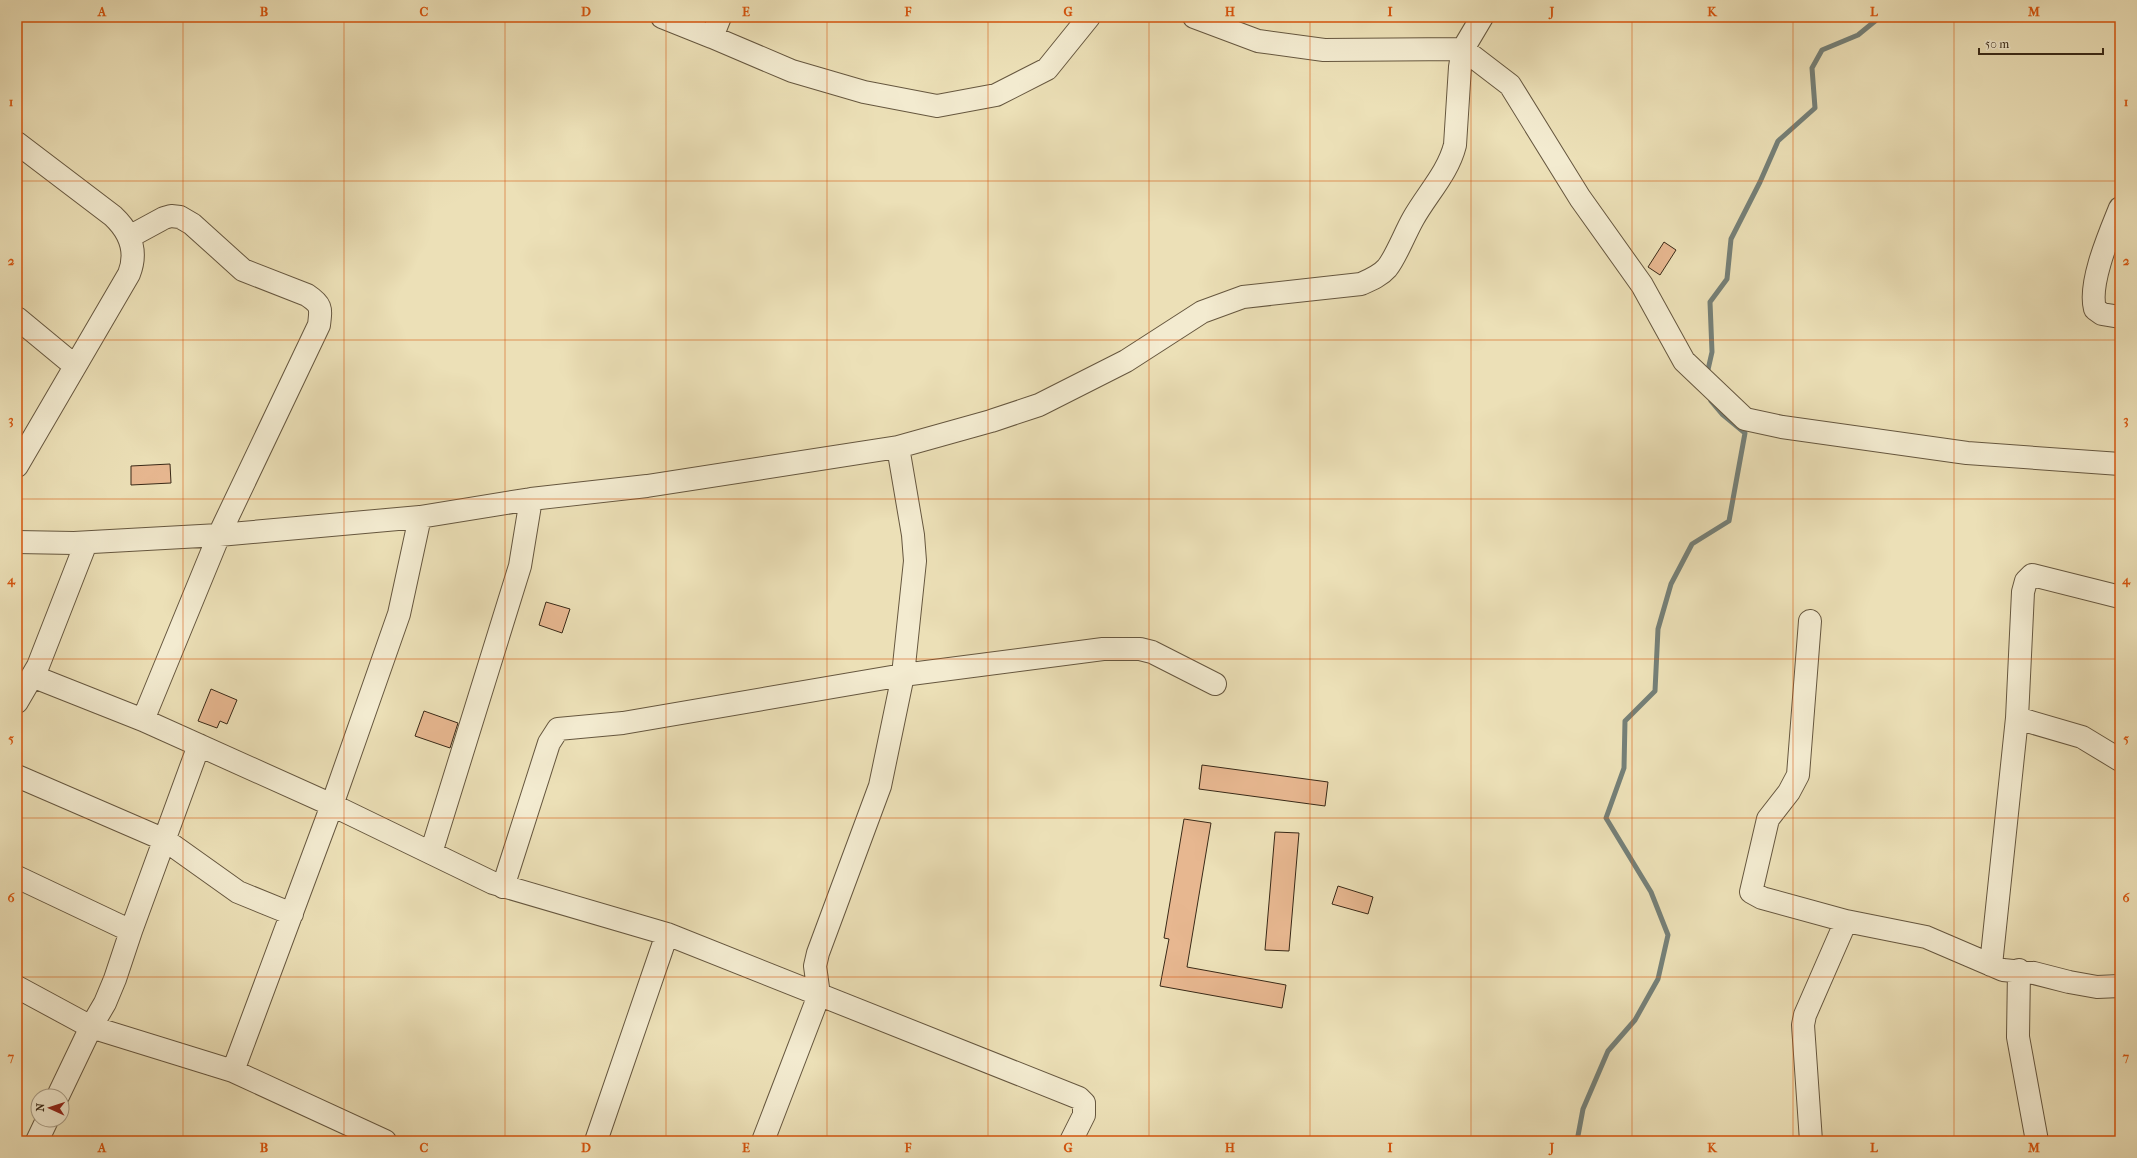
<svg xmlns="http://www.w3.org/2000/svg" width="2137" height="1158" font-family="'IM FELL French Canon',serif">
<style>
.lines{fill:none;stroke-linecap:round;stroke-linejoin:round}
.stream{stroke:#758078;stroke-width:5}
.building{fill:#e7b790;stroke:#392917}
.minor-casing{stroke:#66573f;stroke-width:24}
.minor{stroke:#f3ebd0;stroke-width:22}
.grid{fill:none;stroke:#d6540d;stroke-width:1;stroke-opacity:0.55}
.neatline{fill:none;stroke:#d6540d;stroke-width:1.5}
.grid-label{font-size:13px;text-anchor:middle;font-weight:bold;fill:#d6540d}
</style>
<rect width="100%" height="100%" fill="#ece0b7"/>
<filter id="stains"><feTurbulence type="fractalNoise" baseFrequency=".005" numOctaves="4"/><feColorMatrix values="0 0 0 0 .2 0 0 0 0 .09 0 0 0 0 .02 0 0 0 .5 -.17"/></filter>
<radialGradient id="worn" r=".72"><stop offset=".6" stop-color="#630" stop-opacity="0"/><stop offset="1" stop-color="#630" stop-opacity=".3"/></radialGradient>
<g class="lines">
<!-- stream -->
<path class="stream" d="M1707,374L1712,352L1710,302L1727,279L1731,239L1760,182L1778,141L1815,108L1812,68L1822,50L1858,35L1880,17
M1577,1141L1583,1109L1608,1051L1635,1020L1658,979L1668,935L1651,892L1606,818L1624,768L1625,721L1655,691L1658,629L1671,584L1692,544L1729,521L1745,433L1722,414L1711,401"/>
</g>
<!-- building -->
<path class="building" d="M1664,242L1676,250L1660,275L1648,267Z
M170,464L171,483L131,485V466Z
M546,602L570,609L562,633L539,625Z
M211,689L237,700L227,724L220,721L217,728L198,721Z
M424,711L458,723L450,748L415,736Z
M1202,765L1328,782L1325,806L1199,789Z
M1184,819L1211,823L1187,967L1286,985L1282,1008L1160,986L1169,939L1164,938Z
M1275,832L1299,833L1289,951L1265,950Z
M1338,886L1373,897L1368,914L1332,904Z"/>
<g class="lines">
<!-- minor casing -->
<g class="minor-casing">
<path id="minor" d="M662,17L712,37L720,17
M1194,17L1258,41L1324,50L1463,49L1510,85L1580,198L1642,285L1684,361L1745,419L1782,427L1967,453L2120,464
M712,37L792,71L864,92L937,106L996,95L1047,69L1089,17
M17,143L113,216C130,232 138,251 129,274L17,466
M2120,208C2110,233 2088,283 2095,309L2102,314L2120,317
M129,237L164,218L171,216L180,217L192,224L243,270L307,295C322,305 321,308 319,325L219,535L143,720
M17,318L75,366
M17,542L74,543L219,535L420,517L531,499L647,486L898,447L991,421L1039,405L1126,361L1202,312L1243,297L1361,284C1370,280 1380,276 1387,268C1396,257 1405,233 1413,219C1427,194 1448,173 1455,145L1460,67L1463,49L1482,17
M1810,621L1798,775L1789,792L1768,819L1751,892L1762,898L1846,921L1926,937L2003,970L2034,973L2069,982L2097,987L2120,986
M32,676L143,720L332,805L493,883L667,934L1079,1098L1084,1103V1115L1071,1141
M17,702L38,666L86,543
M2017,718L2082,737L2120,760
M17,776L165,840L238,892L292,914
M431,853L520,566L531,499
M17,877L131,931
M503,887L549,743L558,729L623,723L903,675L1103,649H1140L1152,652L1215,684
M1991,965L2017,718L2023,592L2026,581L2032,575L2120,597
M2019,970L2018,1037L2037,1141
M17,987L91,1027L233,1071L385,1141
M233,1071L332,805L399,614L420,517
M58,1096L91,1027L105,1003L115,979L131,931L199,745
M37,1141L47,1120
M596,1141L667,934
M763,1141L819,995L815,966L818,953L880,786L903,675L915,561L913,535L898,447
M1811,1141L1803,1025L1805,1015L1846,921"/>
</g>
<!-- minor -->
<use href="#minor" class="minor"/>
</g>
<!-- grid -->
<path class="grid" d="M183,17V1141M344,17V1141M505,17V1141M666,17V1141M827,17V1141M988,17V1141M1149,17V1141M1310,17V1141M1471,17V1141M1632,17V1141M1793,17V1141M1954,17V1141M17,181H2120M17,340H2120M17,499H2120M17,659H2120M17,818H2120M17,977H2120"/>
<!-- margin -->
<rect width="2137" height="1158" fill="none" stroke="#ece0b7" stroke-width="44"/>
<!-- north arrow -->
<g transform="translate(50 1108) rotate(273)"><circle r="19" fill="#f3ebd0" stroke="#a99d86"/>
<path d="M0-3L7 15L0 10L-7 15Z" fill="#8f2418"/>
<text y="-6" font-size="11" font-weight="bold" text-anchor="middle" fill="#392917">N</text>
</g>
<!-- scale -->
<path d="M1979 48v6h124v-6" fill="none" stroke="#392917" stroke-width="2"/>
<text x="1985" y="48" font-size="12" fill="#392917" stroke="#f3ebd0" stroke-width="3" paint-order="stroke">50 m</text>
<rect x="22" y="22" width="2093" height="1114" class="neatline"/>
<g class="grid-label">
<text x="102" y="16">A</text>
<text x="264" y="16">B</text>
<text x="424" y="16">C</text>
<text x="586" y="16">D</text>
<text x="746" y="16">E</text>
<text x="908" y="16">F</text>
<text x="1068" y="16">G</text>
<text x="1230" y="16">H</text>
<text x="1390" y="16">I</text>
<text x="1552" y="16">J</text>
<text x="1712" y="16">K</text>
<text x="1874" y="16">L</text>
<text x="2034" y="16">M</text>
<text x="11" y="106">1</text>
<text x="2126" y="106">1</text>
<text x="11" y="265">2</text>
<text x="2126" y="265">2</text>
<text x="11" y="424">3</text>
<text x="2126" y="424">3</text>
<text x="11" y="584">4</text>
<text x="2126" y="584">4</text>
<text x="11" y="743">5</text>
<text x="2126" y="743">5</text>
<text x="11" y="902">6</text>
<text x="2126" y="902">6</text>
<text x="11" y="1061">7</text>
<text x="2126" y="1061">7</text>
<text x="102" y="1152">A</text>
<text x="264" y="1152">B</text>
<text x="424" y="1152">C</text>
<text x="586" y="1152">D</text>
<text x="746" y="1152">E</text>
<text x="908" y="1152">F</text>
<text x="1068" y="1152">G</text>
<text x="1230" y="1152">H</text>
<text x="1390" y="1152">I</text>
<text x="1552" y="1152">J</text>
<text x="1712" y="1152">K</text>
<text x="1874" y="1152">L</text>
<text x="2034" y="1152">M</text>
</g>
<rect width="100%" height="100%" filter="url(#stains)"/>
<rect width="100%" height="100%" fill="url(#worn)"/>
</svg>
